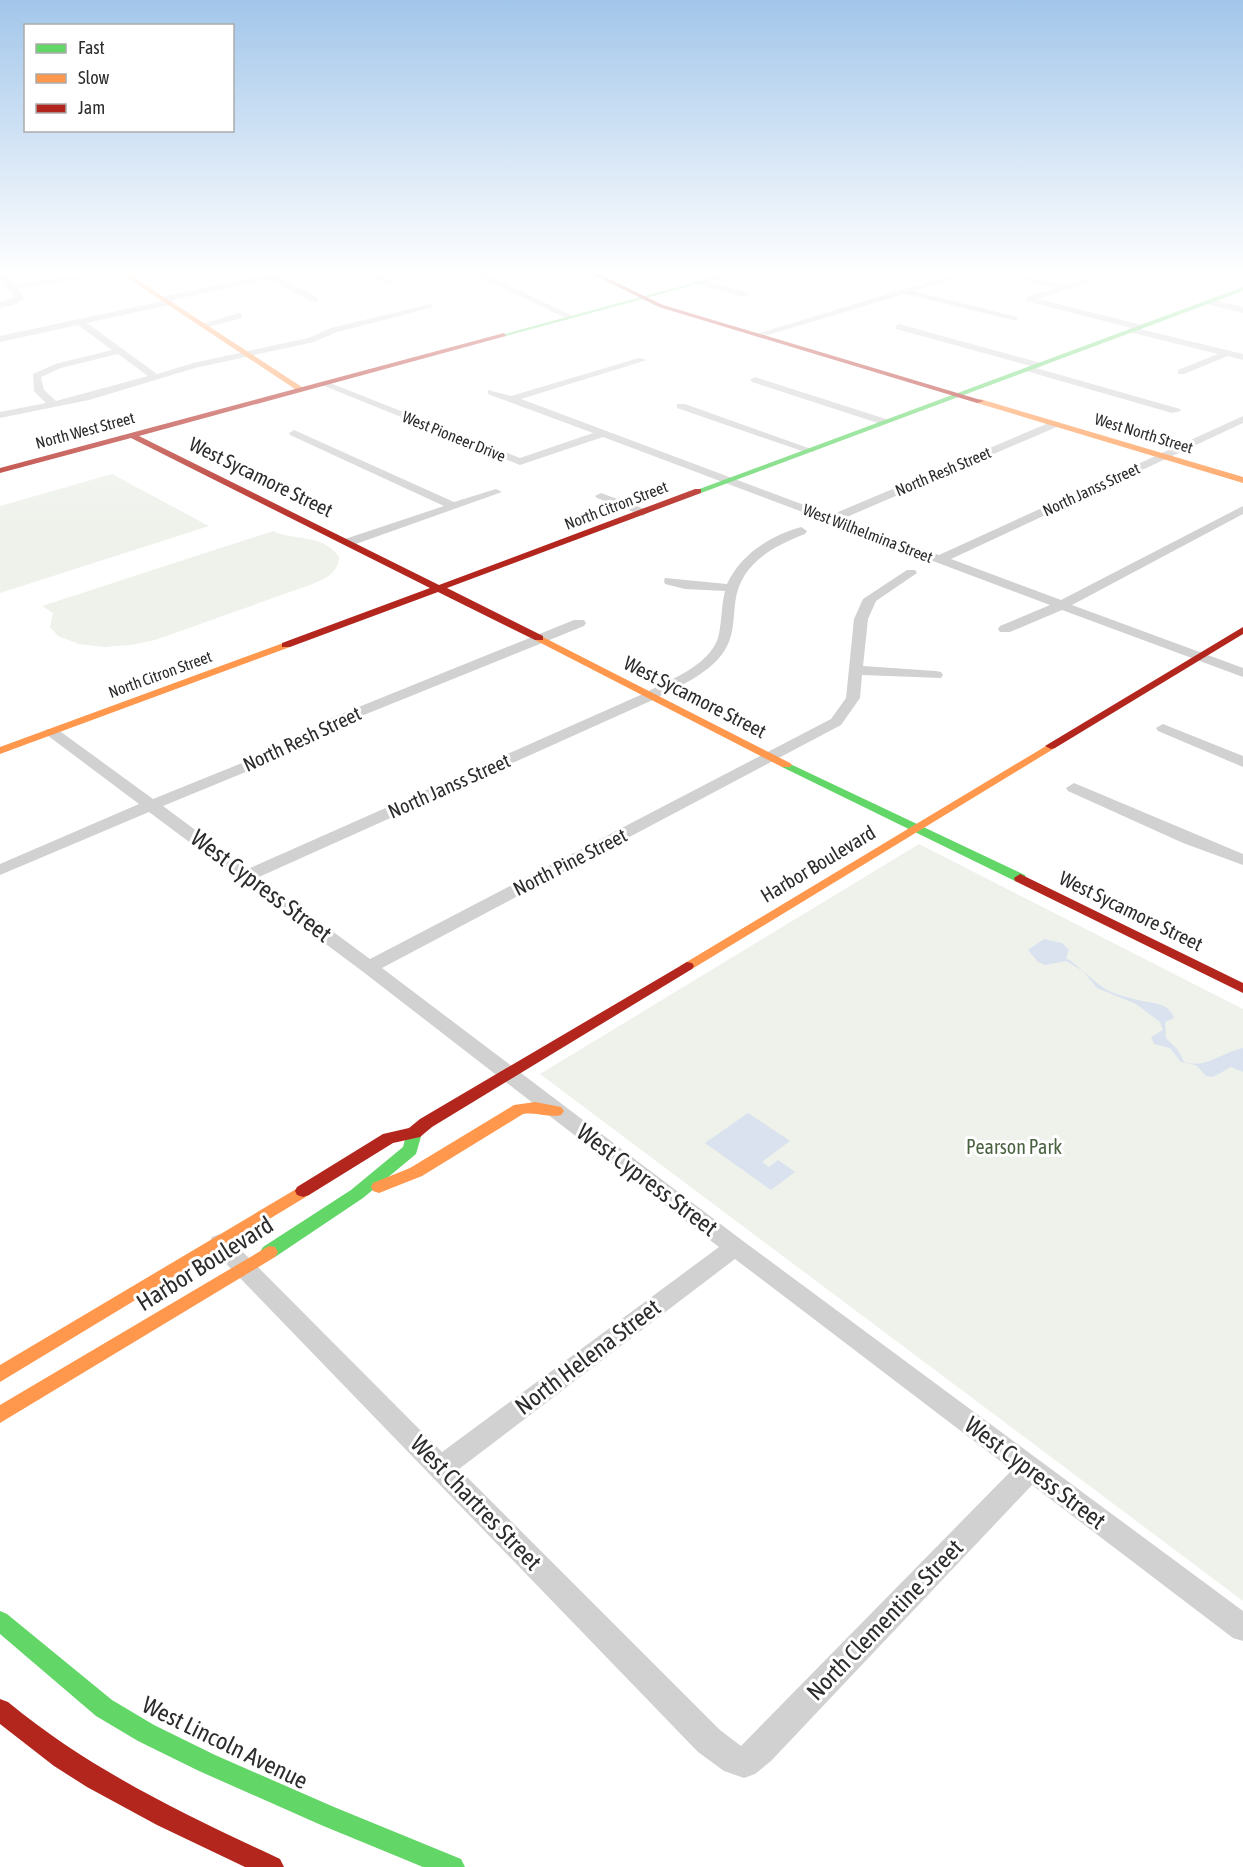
<svg xmlns="http://www.w3.org/2000/svg" width="1243" height="1867" font-family="'Asap Condensed',sans-serif">
<style>
.green{fill:#eef2eb}
.water{fill:#d9e2ee}
.lines{fill:none;stroke-linecap:round;stroke-linejoin:round}
.street{fill:#d1d1d1;fill-rule:evenodd}
.fast{fill:#63d668;fill-rule:evenodd}
.slow{fill:#ff974d;fill-rule:evenodd}
.jam{fill:#b3261e;fill-rule:evenodd}
.labels{text-anchor:middle;stroke-width:6;stroke-linejoin:round;paint-order:stroke}
.far-street-label{font-size:16px;fill:#2c2c2c;stroke:#fff}
.street-label{font-size:20px;fill:#2c2c2c;stroke:#fff}
.park-label{font-size:20px;fill:#4a623f;stroke:#fff}
.near-street-label{font-size:24px;fill:#2c2c2c;stroke:#fff}
</style>
<rect width="100%" height="100%" fill="#fff"/>
<!-- green -->
<path class="green" d="M112,474L209,526L0,593V506Z
M273,531C293,541 325,534 339,557C339,573 323,580 310,585L155,640L131,645L104,647L79,644L58,636L50,627L53,613L42,606Z
M919,844L1243,1009V1601L540,1074Z"/>
<!-- water -->
<path class="water" d="M1044,939L1062,943L1069,950L1066,958C1081,967 1092,981 1107,990C1115,994 1126,997 1134,999C1148,1004 1168,1000 1174,1018L1165,1022L1166,1038L1178,1050L1184,1062C1206,1069 1223,1052 1243,1048V1072L1231,1067L1213,1077L1206,1076L1196,1065L1181,1062L1170,1048L1154,1044L1151,1037L1163,1030L1160,1022L1136,1004L1097,988L1083,971L1066,961L1045,965L1038,962L1028,950Z
M748,1113L790,1141L762,1162L769,1167L778,1160L795,1172L771,1190L705,1143Z"/>
<g class="lines">
<!-- street -->
<path class="street" d="M0,273H4L13,284L95,273H113L17,289L24,298C18,305 9,306 0,308V302L15,298L0,278Z
M290,273L279,277L318,298V302H312L270,279L172,300L173,304L87,323L157,374L193,363L308,338L331,328L430,304L434,307L337,332L314,342L195,368L89,400L0,418V412L46,403L34,391L33,374L55,364L112,350L78,325L0,342V336L163,301L161,299L165,296L271,274ZM118,354L148,376L56,401L44,390L41,377L61,368Z
M366,273H376L394,283L387,285Z
M472,273H482L573,316L566,318Z
M957,273H968L914,291L1017,317V321L905,294L761,337L753,335Z
M1000,273C1022,271 1043,284 1066,284C1083,285 1099,273 1117,273L1038,299L1142,325L1143,327L1140,329L1243,354V360L1228,356L1184,374H1178V370L1218,354L1129,332L1128,330L1131,328L1026,301V297L1057,288Z
M700,280L747,292L748,294L744,297L697,284V280Z
M1209,299L1243,307V313L1206,304L1205,302Z
M239,313L242,314V318L203,328L199,325Z
M899,324L1041,363L1043,365L1038,368L896,329L895,327Z
M639,358L647,360L521,399L831,515L1051,422H1059V426L842,519L939,555L1243,416V423L951,559L1061,600L1243,506V514L1072,605L1243,668V677L1062,610L1010,632H1000L998,629L1000,626L1050,605L603,437L520,465L317,383L325,381L520,458L593,433L488,394V390L511,396Z
M1029,366L1180,409L1181,411L1172,413L1026,371L1024,369Z
M755,377L889,420L890,422L881,424L752,382L750,380Z
M677,404H685L814,450L813,452H805L677,408Z
M294,430L454,502L496,489L502,492L353,545H345V539L444,506L290,435L289,433Z
M601,493L647,510L649,512L643,516L639,514L597,498L595,496Z
M801,527L807,531L805,534C771,547 739,565 735,604C733,622 734,637 723,653C707,675 679,686 655,699L259,877L370,959L831,719L846,698L854,619L863,599L907,570H915L917,573L876,601L868,619L863,666L936,671L941,672L943,675L941,678L862,675L860,698L841,725L382,968L743,1241L1243,1611V1641L1233,1638L1032,1485L771,1761L755,1774L744,1778L724,1771L698,1752L212,1249L209,1243L212,1237L220,1234L228,1237L442,1452L719,1247L362,971L149,812L0,875V864L139,804L47,735L45,732L47,729H57L153,799L289,744L329,719L574,620H584L586,623L584,626L339,725L299,750L163,806L248,869L645,693C669,680 709,666 718,638C722,623 721,607 725,591L685,589L665,584L664,581L665,578L727,584C741,554 770,536 801,527ZM735,1259L1012,1470L741,1746L720,1730L459,1469Z
M1163,724L1243,756V767L1158,731L1156,728Z
M1074,783L1243,854V865L1183,843L1068,791L1066,788Z"/>
<!-- fast -->
<path class="fast" d="M730,273H738L506,336L501,335Z
M1243,287V291L701,493L694,491Z
M786,762L1025,875L1026,878L1020,882L1015,881L782,767L780,765L782,763Z
M414,1127L420,1129L422,1133L416,1154L363,1198L275,1257L269,1258L263,1257L260,1252L263,1247L351,1190L403,1147L408,1129Z
M0,1611L7,1614L112,1700L154,1725L215,1755L334,1807L461,1859L465,1867H423L321,1825L199,1771L138,1741L96,1716L0,1634Z"/>
<!-- slow -->
<path class="slow" d="M120,273H127L305,389L298,391Z
M980,399L1243,477V483L977,403L976,401Z
M539,635L790,763L792,765L790,767H782L535,640V636Z
M286,642L291,645L290,647L0,754V747Z
M1051,743L1057,746L1055,748L692,969L687,970L680,966Z
M535,1102L561,1107L564,1111L561,1115C550,1118 536,1112 523,1114L422,1176L379,1193L373,1191L371,1187L373,1183L410,1168L514,1105Z
M303,1185L309,1187L311,1191L309,1195L0,1382V1365Z
M269,1246L275,1247L278,1252L275,1257L0,1423V1405Z"/>
<!-- jam -->
<path class="jam" d="M590,273H597L663,305L984,401L977,403L659,307Z
M504,333L506,336L139,436L439,585L695,489H701V493L447,588L543,636V640H535L438,592L290,647H282V643L430,588L131,438L0,473V468Z
M1243,627V634L1055,748L1051,749L1045,746Z
M1020,874L1243,983V993L1015,881L1014,878Z
M687,962L692,963L694,966L692,969L432,1127L420,1137L393,1143L309,1195L303,1197L297,1195L295,1191L297,1187L383,1134L409,1128L420,1119Z
M0,1699L8,1702C90,1770 184,1814 280,1859L284,1867H245L157,1825L87,1787L54,1766L0,1724Z"/>
</g>
<!-- sky -->
<linearGradient id="sky" x2="0" y2="1"><stop stop-color="#a2c6ea"/><stop offset="0.51" stop-color="#fff"/><stop offset="1" stop-color="#fff" stop-opacity="0"/></linearGradient>
<rect width="1243" height="534" fill="url(#sky)"/>
<g class="labels">
<!-- far-street labels -->
<g class="far-street-label">
<text transform="translate(85 430) rotate(-15)" y="6">North West Street</text>
<text transform="translate(1144 433) rotate(17)" y="6">West North Street</text>
<text transform="translate(454 436) rotate(22)" y="6">West Pioneer Drive</text>
<text transform="translate(943 471) rotate(-23)" y="6">North Resh Street</text>
<text transform="translate(1091 489) rotate(-25)" y="6">North Janss Street</text>
<text transform="translate(616 505) rotate(-21)" y="6">North Citron Street</text>
<text transform="translate(868 533) rotate(21)" y="6">West Wilhelmina Street</text>
<text transform="translate(160 674) rotate(-20)" y="6">North Citron Street</text>
</g>
<!-- street labels -->
<g class="street-label">
<text transform="translate(261 477) rotate(26)" y="7">West Sycamore Street</text>
<text transform="translate(695 697) rotate(27)" y="7">West Sycamore Street</text>
<text transform="translate(302 739) rotate(-25)" y="7">North Resh Street</text>
<text transform="translate(449 786) rotate(-24)" y="7">North Janss Street</text>
<text transform="translate(570 862) rotate(-27)" y="7">North Pine Street</text>
<text transform="translate(818 864) rotate(-31)" y="7">Harbor Boulevard</text>
<text transform="translate(1131 911) rotate(26)" y="7">West Sycamore Street</text>
</g>
<!-- park labels -->
<g class="park-label">
<text x="1014" y="1154">Pearson Park</text>
</g>
<!-- near-street labels -->
<g class="near-street-label">
<text transform="translate(261 886) rotate(37)" y="8">West Cypress Street</text>
<text transform="translate(647 1180) rotate(37)" y="8">West Cypress Street</text>
<text transform="translate(205 1264) rotate(-32)" y="8">Harbor Boulevard</text>
<text transform="translate(588 1357) rotate(-37)" y="8">North Helena Street</text>
<text transform="translate(1035 1473) rotate(37)" y="8">West Cypress Street</text>
<text transform="translate(476 1503) rotate(46)" y="8">West Chartres Street</text>
<text transform="translate(885 1620) rotate(-46)" y="8">North Clementine Street</text>
<text transform="translate(225 1743) rotate(26)" y="8">West Lincoln Avenue</text>
</g>
</g>
<!-- legend -->
<rect x="24" y="24" width="210" height="108" fill="#ffffff" stroke="#ababab" stroke-width="1.5"/>
<rect x="36" y="44" width="30" height="9" fill="#63d668" stroke="#ababab" stroke-width="1.5"/>
<text x="78" y="54" font-size="18" fill="#2c2c2c">Fast</text>
<rect x="36" y="74" width="30" height="9" fill="#ff974d" stroke="#ababab" stroke-width="1.5"/>
<text x="78" y="84" font-size="18" fill="#2c2c2c">Slow</text>
<rect x="36" y="104" width="30" height="9" fill="#b3261e" stroke="#ababab" stroke-width="1.5"/>
<text x="78" y="114" font-size="18" fill="#2c2c2c">Jam</text>
</svg>
